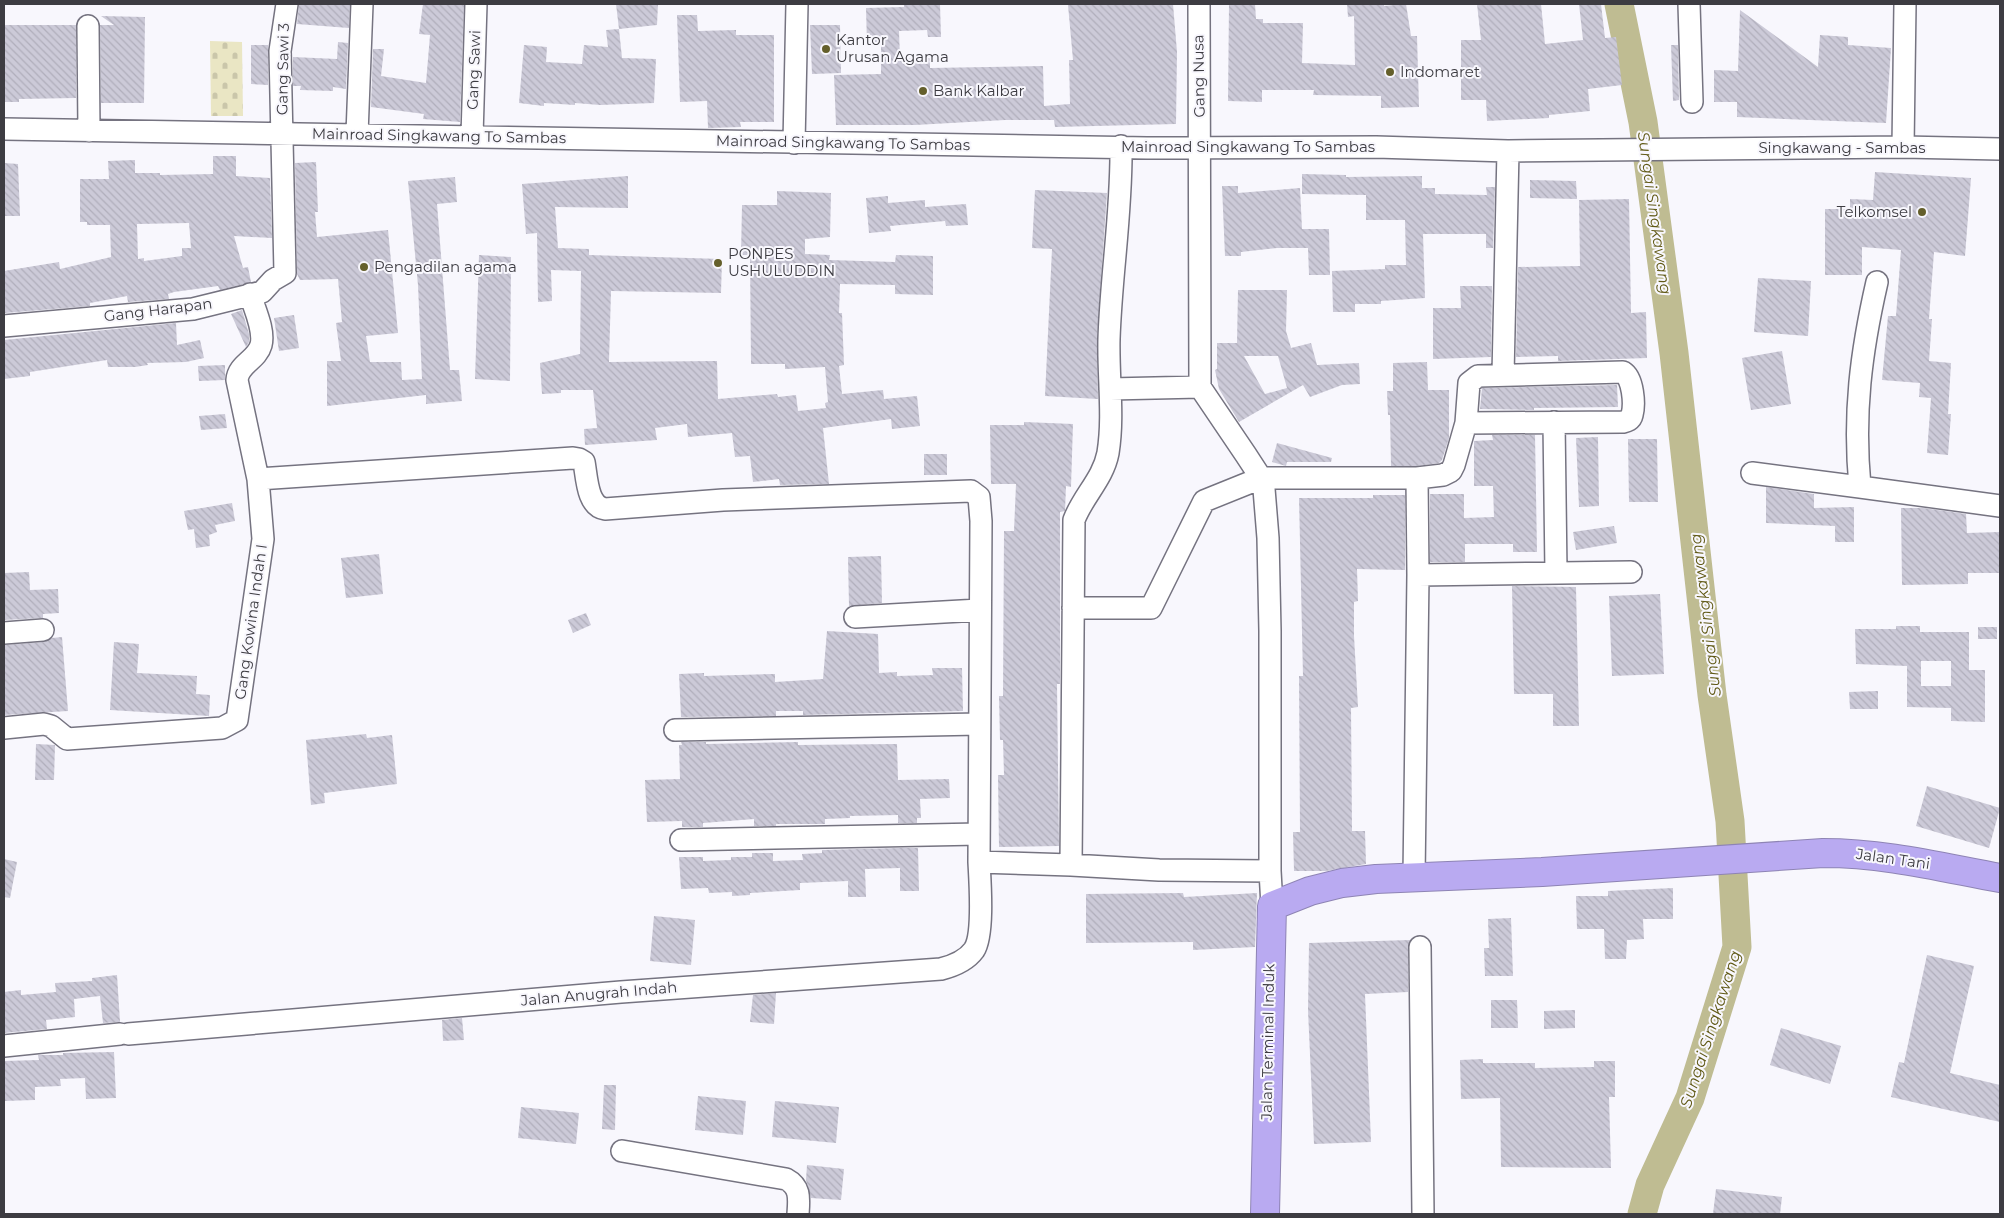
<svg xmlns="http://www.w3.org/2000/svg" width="2004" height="1218" font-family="Montserrat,sans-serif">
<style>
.cemetery{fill:url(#cemetery-stones)}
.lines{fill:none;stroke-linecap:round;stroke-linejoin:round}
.river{stroke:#bfbc92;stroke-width:29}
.building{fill:url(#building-back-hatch);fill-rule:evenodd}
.minor-casing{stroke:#757380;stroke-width:24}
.highway-casing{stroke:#8e84b4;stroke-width:30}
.minor{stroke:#fff;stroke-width:21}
.highway{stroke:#b9aaf1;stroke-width:28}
.poi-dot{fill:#645f2b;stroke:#f8f7fd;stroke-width:2}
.labels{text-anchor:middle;stroke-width:4;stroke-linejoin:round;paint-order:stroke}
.poi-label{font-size:15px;fill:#3d3c42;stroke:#f8f7fd;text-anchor:start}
.street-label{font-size:15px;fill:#3d3c42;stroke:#f8f7fd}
.water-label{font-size:16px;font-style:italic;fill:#605915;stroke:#f8f7fd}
</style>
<defs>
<pattern id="cemetery-stones" width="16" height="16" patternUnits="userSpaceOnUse" patternTransform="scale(1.25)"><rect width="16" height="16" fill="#eae6c4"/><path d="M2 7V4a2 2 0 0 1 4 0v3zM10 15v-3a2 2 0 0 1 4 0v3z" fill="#cac6aa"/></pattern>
<pattern id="building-back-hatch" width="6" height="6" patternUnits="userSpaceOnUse" patternTransform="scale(1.25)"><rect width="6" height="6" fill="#cccad8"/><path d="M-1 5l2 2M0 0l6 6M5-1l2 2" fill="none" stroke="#b0aebb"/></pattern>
</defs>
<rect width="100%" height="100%" fill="#f8f7fd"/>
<!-- cemetery -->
<path class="cemetery" d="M210,41L242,42L243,116H211Z"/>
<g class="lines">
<!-- river -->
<path class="river" d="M1619,4L1643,122L1674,353L1712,695L1730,821L1737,947L1690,1098L1650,1185L1642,1214"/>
</g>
<!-- building -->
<path class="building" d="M299,4H350L349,28L297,24Z
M423,4H464L460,122L423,119L424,114L371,107L373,49H384L381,76L426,83L430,35L419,34Z
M616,4H658L657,25L619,29Z
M904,4H940L941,37H928L927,30L899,31L900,59L930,58V68L1043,66L1044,106L1070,104L1069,60H1073L1068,5L1173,4L1177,52L1176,124L1055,127L1054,120H1005L915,125H836L834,75L881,74V44H867L866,8L904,7Z
M1229,4H1255L1256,19H1263V23H1303L1302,63L1355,65L1354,16L1348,17L1347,4H1384V6L1406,4L1411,36H1417L1419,107L1381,108V96L1313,95L1314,90H1262V102L1228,101Z
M1477,4H1541L1545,44L1583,40L1579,4H1601L1605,38L1616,37L1622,85L1588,89L1590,111L1549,115V118L1487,121L1486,100H1461V40H1481Z
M1740,10L1818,67L1820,35L1848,37V45L1891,48L1886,123L1737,117V102H1714V70L1738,71Z
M677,15H697L698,31L736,30V35H774V122H740L741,127L708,128L707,101L680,102Z
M101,16L145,17L144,103H101L100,25H114Z
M4,25H76V98L19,99V102H4Z
M810,25H840L841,73L812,74Z
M619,29L622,58L656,59L654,103L600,105L575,103V105L544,103V106L519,103L524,45L547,47L546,62L582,64L584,45L608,47L606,30Z
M338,42L348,43L346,89L333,87V91L300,90L301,86H293V57L337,59Z
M251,45H268V85L251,84Z
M1671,45H1678L1679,100L1673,101Z
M213,156H236V176L270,178L272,238L234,236L243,268L248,267L251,282L220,290L218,286L174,292L168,294L169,299L128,302L127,296L90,303V306L5,313L4,271L59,262L60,269L111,257L110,225H87V222H80V179H109L108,161L135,160V173H160V175L213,174ZM189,223L191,248H182V256L144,261V258L138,259L137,224Z
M316,162L318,212H315L317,237L388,230L398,333L366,336L370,362H401L402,380L422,379L418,285L408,181L455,177L457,202L437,204L450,370H459L462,401L426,404V395L327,406V361H341L336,323L342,322L338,279L300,280L297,274L295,163Z
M4,163L18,164L20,216H4Z
M1875,172L1971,178L1965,256L1934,252L1929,319H1932L1929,361L1951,363L1948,414H1951L1948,455L1927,453L1931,398L1919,397L1920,383L1882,380L1888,316H1896L1901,250L1862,247V275H1825V209H1850V199L1873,200Z
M1302,174L1346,175V177L1422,176V188H1435V194L1487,195L1486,187H1495L1493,248H1486V234H1423L1425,298L1381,301V304H1355V312H1333L1332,271L1385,269V265H1406L1405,220H1366V195L1302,194Z
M628,176V208L555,207L558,248L589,249V255L722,259L721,293L611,291L609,362L717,361L718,399L777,394L778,397L796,395L798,411L826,408L825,403L828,402L825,367L785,369V364H751L750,255H741L742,205H777V191L831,193L830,237L805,239V254L830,255L829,260L895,262L896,255L933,256V295L895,294V285L840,284L839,313H842L844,365L839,366L842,394L883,390L884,399L917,396L920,426L892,429L891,419L823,428L829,484L780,485L779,479L753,482L750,456L735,457L732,433L688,437L687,424L655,428L657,440L585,445L584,429L597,428L593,390H561V393L542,394L540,363L580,354L581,271L551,270L552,301L538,302L537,233L526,234L522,184Z
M1530,180L1576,181L1577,199L1530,198Z
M1222,186H1238V193L1300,188L1302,229H1329L1330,275H1309L1308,248H1277L1241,252V256H1225Z
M1035,190L1107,193L1097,338L1098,399L1045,396L1052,249L1032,248Z
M888,196V203L925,200V207L966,204L968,225L946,226L945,221L890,226L891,231L869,233L866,198Z
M1629,199L1631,313L1646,312L1647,358L1558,361V356L1516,357L1518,267L1580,266L1579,200Z
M479,255L511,257L510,381L475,379Z
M1758,278L1811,281L1808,336L1754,332Z
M1460,286H1492L1491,357L1433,359V308H1461Z
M1238,290H1287L1286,331L1291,348L1311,343L1317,365L1359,363L1360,384L1342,385L1310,397L1303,385L1239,422L1219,389L1215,370L1217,369V343H1237ZM1244,356H1278L1287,388L1265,394Z
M242,310L249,334V342L246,347L231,314Z
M294,315L299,348L279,351L274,318Z
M176,323L177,345L200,340L204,358L186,362L147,363L148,365L135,367H108L107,360L30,372V376L4,379V340Z
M1782,351L1791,404L1751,410L1742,358Z
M1427,362L1428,390H1449V438L1442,460L1439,463L1416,466H1391L1390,415H1388L1387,391H1393V363Z
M225,365V380L199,381L198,366Z
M1617,385L1618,407L1534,408V410L1480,409L1482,388Z
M225,414L227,428L201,430L199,416Z
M1024,422L1073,424L1071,487L1066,486L1065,511L1060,512V684H1057L1059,846L999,847L998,775H1004L1003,740H1000L999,696H1003L1004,531H1014L1016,484H991L990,425H1024Z
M1492,435H1535L1537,552H1513V544H1465V562H1430V494H1464V518L1494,517L1493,486H1474V441L1493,440Z
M1598,437L1599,506L1579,507L1576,438Z
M1628,439H1657L1658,502H1629Z
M1277,443L1332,458L1331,462H1287L1286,466L1272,462Z
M924,454H947V475H924Z
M1766,487L1814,494V508L1854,507V542H1835V526L1766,523Z
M1373,495H1405V570L1357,569L1358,601L1354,602V636L1358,707L1351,708L1352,831H1365L1366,864L1326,871H1294L1293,832H1300L1299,676H1303L1299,498H1373Z
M232,503L235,521L215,525L217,532L209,535L210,546L196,548L194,529L188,530L184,511Z
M1901,508H1923L1966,514L1967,533L2000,532V573H1968V584L1902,585Z
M1614,526L1617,543L1576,550L1573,532Z
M379,554L383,594L346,598L341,558Z
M881,556L882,603L849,606L848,557Z
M29,572L30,590L58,589L59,613L43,614V618L4,620V573Z
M1512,586L1576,587L1579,726H1553V694H1514Z
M1660,594L1664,674L1612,676L1609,596Z
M586,613L591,625L573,633L568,620Z
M1896,626H1920V632H1969V670H1985V722L1951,721V708L1907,707V666L1856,664L1855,629H1896ZM1921,661H1951V686H1921Z
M1978,627H1997V639H1978Z
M827,631L878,634L879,673L897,672V676L933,675L932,668H962L963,711L803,715V711H776V716L681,717L679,674L704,673V676L775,674V682L823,679Z
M62,637L68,711L4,715V645L44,642L52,638Z
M114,642L139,644L137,673L197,676L196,694L210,695L209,716L110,710Z
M1878,691V709H1850L1849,692Z
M366,734L367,738L392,735L397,784L324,793L325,803L311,805L306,740Z
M681,742H706V744L798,742V745L897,744L898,780L949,779L950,798L920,799L921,818H917V823H898V815L850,816V818L825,819V824H776V826H754V819L703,823V827H682V821L647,822L645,780L680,779L679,745H682Z
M36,744L55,745L54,780H35Z
M1927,786L2000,808L1989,848L1916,826Z
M899,848H918L919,891H900V868L865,869L866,897H848V881L800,883V890L750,893V895L732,896V892L709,893L708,888L681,889L679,857H703V861L731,860V857H752V853H773V861L803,860L802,854L822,853V850Z
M4,859L17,862L10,898L4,897Z
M1673,888V919H1643L1644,939L1627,940L1626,959H1605L1604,929H1577L1576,896H1608V891Z
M1183,893L1184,897L1257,893L1255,947L1193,950V942L1086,943V894Z
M654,916L695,920L691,965L650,961Z
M1511,918L1513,976H1485L1484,948H1489L1488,919Z
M1410,940L1408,947V992L1365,994L1371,1142L1314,1144L1308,1010L1309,943Z
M1927,955L1974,966L1950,1073L2000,1085V1122L1891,1097L1899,1062L1904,1063Z
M117,975L120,1022L103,1023L100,996L74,999L75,1017L46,1020L47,1029L4,1033V992L21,990V995L56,992L55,983L92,981V978Z
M776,993L774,1024L750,1022L753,995Z
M1491,1000H1517L1518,1028H1491Z
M1575,1010V1028L1544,1029V1011Z
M462,1018L464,1040L443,1041L442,1020Z
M1781,1028L1841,1046L1830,1084L1770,1065Z
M114,1052L116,1098L86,1099L85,1078L60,1079L61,1086L35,1087V1100L4,1101V1061L39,1060L38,1055H63V1053Z
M1483,1059V1063H1535V1068L1594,1067V1061H1615V1097H1609L1611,1168L1501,1167L1500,1098L1461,1099L1460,1060Z
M604,1085H616L615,1130L602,1129Z
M698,1096L746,1101L743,1135L695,1130Z
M775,1101L839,1107L836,1143L772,1137Z
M521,1107L579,1113L576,1144L518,1138Z
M807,1165L844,1169L841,1200L811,1198L806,1180Z
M1716,1189L1782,1197L1780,1214H1713Z"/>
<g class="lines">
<!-- minor casing -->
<g class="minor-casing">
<path id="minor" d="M1199,4L1200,387L1246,455L1261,478L1264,489L1268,538L1270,631V871L1272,906
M1689,4L1692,102
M88,26L89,131
M4,129L1147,148L1376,147L1508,151L1903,147L2000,149
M357,134L362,4
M472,136L476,4
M794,143L797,4
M1121,146C1122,211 1111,275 1109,339C1108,377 1114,416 1108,453C1103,479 1083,496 1074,520L1071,865L1159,870L1270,871
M1903,147L1905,4
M1877,282C1861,352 1853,414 1860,487L2000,506
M4,326L193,309L262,292L273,280L285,273L280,51L287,4
M1503,375L1508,151
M1110,389L1200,387
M1554,422L1556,572
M1752,473L1860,487
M1417,478L1418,575L1631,572
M258,479L573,458L579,459L584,462C587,478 587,506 605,509L723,500L971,491L979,497L981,521L979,862L1071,865
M1073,608H1151L1204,501L1261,478H1417L1443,475L1451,471L1454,465L1466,423L1623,422C1627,421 1631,420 1632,415C1635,404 1633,378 1623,372L1478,376L1469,383L1466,423
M855,617L979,610
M4,633L43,630
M4,728L44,724L51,726L67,739L222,728L237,720L263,539L258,479L237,380C238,364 257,360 261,345C265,330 254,308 250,294
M675,730L979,724
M681,840L979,834
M1414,877L1418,575
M1420,947L1423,1214
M128,1034L621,992L941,969C953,966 966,961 974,950C984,935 980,881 979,862
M4,1046L120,1034
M622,1151L786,1179C801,1187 799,1199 798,1214"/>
</g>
<!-- highway casing -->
<g class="highway-casing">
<path id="highway" d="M1265,1214L1272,906L1310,891L1342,883L1376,879L1542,872L1823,853C1885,853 1940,867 2000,878"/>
</g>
<!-- minor -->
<use href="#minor" class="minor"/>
<!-- highway -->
<use href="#highway" class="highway"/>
</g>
<!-- markers -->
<g class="poi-dot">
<circle cx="826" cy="49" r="5"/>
<circle cx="1390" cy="72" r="5"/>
<circle cx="923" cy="91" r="5"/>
<circle cx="1922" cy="212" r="5"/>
<circle cx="718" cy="263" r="5"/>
<circle cx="364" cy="267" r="5"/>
</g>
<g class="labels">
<!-- poi labels -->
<g class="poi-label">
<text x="836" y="45">Kantor<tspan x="836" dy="17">Urusan Agama</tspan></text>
<text x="1400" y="77">Indomaret</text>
<text x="933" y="96">Bank Kalbar</text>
<text x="1912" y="217" text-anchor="end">Telkomsel</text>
<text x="728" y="259">PONPES<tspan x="728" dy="17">USHULUDDIN</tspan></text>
<text x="374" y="272">Pengadilan agama</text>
</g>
<!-- street labels -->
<g class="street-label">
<text transform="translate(283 69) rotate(-89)" y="5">Gang Sawi 3</text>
<text transform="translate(474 70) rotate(-88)" y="5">Gang Sawi</text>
<text transform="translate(1199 76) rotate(-91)" y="5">Gang Nusa</text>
<text transform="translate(439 136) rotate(1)" y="5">Mainroad Singkawang To Sambas</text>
<text transform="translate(843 143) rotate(1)" y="5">Mainroad Singkawang To Sambas</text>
<text x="1248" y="152">Mainroad Singkawang To Sambas</text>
<text x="1842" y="153">Singkawang - Sambas</text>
<text transform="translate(158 310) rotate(-7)" y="5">Gang Harapan</text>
<text transform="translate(251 622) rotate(-82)" y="5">Gang Kowina Indah I</text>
<text transform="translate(1893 859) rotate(8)" y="5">Jalan Tani</text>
<text transform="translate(599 994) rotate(-5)" y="5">Jalan Anugrah Indah</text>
<text transform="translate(1268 1042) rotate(-89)" y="5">Jalan Terminal Induk</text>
</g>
<!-- water labels -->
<g class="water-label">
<text transform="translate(1655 213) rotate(82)" y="6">Sungai Singkawang</text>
<text transform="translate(1705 615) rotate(-97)" y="6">Sungai Singkawang</text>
<text transform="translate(1710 1029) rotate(-72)" y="6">Sungai Singkawang</text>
</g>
</g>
<!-- border -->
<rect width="2004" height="1218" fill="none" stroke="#3d3c42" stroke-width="10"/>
</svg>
